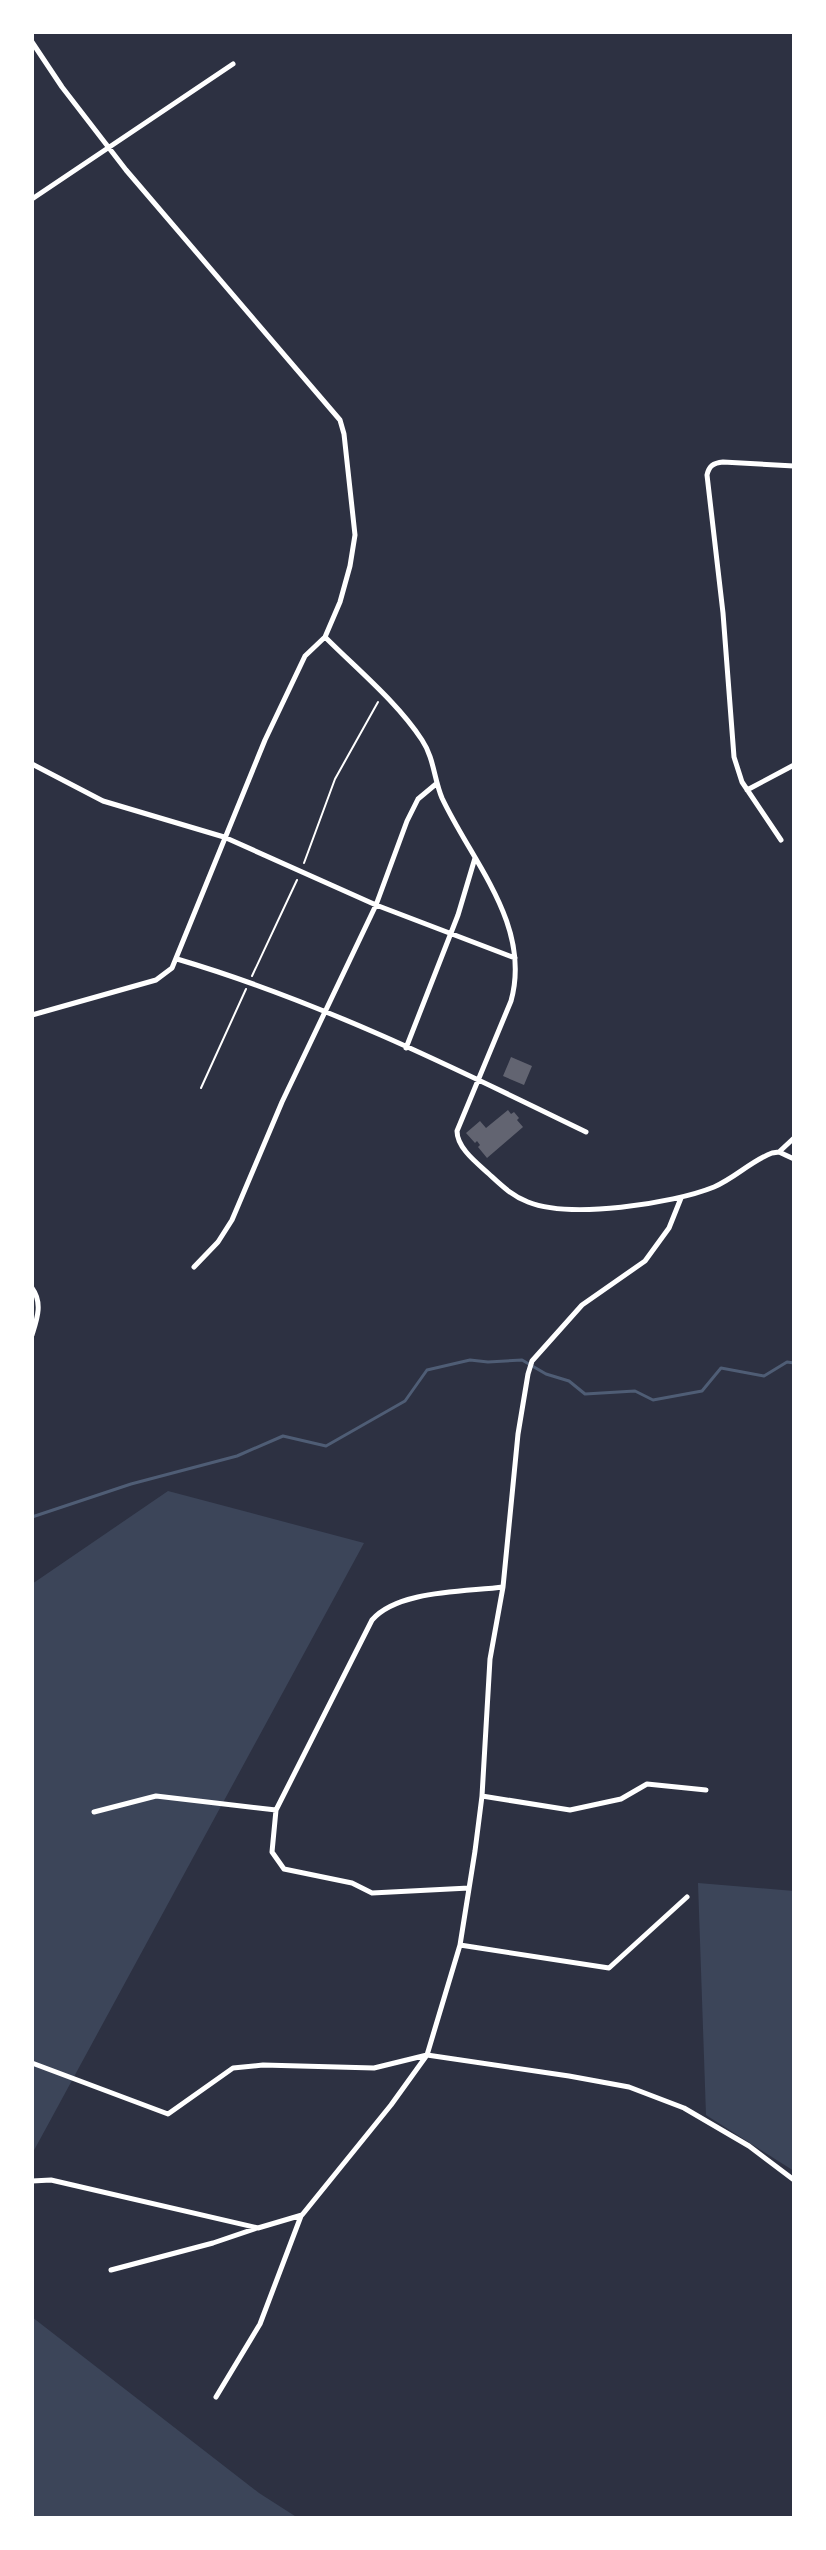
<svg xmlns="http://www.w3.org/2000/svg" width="826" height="2550" font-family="'IBM Plex Sans',sans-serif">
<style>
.green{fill:#3c4559}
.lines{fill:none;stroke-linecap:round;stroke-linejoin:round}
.stream{stroke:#4f5d75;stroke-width:3}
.building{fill:#626471}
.path{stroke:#fff;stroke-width:2}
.minor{stroke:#fff;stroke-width:5}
</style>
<rect width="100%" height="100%" fill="#2d3142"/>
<!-- green -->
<path class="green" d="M168,1491L364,1543L32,2154V1584Z
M698,1883L794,1891V2171L706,2115Z
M32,2317L259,2493L298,2518H32Z"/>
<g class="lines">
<!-- stream -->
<path class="stream" d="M32,1517L131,1484L237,1456L283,1436L326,1446L405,1401L427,1370L470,1360L488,1362L522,1360L546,1374L569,1381L585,1394L635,1391L653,1400L702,1391L721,1368L764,1376L787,1362L794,1363"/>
</g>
<!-- building -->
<path class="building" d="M511,1057L532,1066L524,1085L503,1076Z
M508,1110L511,1114L514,1112L519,1118L517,1120L523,1127L487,1158L478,1147L480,1145L477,1141L475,1143L466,1133L480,1121L486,1128Z"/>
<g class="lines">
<!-- path -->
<path class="path" d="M304,863L335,779L378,702
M252,976L297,880
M201,1088L246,989"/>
<!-- minor -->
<path class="minor" d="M32,42L62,87L126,170L340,420L344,434L355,535L350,566L340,602L325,637L305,656L265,740L172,968L156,980L32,1015
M32,199L233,64
M325,637C358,670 397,702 422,740C434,758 434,779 442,798C472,862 532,925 511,1001L457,1131C457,1148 477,1163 489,1174C501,1185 512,1196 528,1202C570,1219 672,1204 714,1187C735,1178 751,1161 772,1153L779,1152L794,1159
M32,764L103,801L224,837L376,905L515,958
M747,790L794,765
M781,840L742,782L734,757L723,613L707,475C709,466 713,463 723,462L794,466
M177,959C319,1001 453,1067 586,1132
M406,1048L458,915L475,858
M779,1152L794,1138
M194,1267L218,1242L232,1220L282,1102L376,905L407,821L418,799L436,784
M32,1288C43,1303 37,1319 32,1335
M482,1796L570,1810L621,1799L647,1784L706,1790
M94,1812L156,1796L276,1810
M469,1888L372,1893L352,1883L284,1869L272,1852L276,1810L372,1620C398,1590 465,1592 503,1587
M460,1945L609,1968L687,1897
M32,2063L168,2114L233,2068L263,2065L374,2068L427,2055L569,2076L629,2087L684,2108L749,2146L794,2180
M32,2181L51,2180L258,2228L302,2215L391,2105L427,2055L460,1945L475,1851L482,1796L490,1659L503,1587L518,1434L528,1374L532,1361L582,1305L645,1261L669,1228L681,1198
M111,2270L213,2243L257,2228
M216,2397L260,2324L301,2216"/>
</g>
<!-- border -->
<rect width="826" height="2550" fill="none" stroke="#ffffff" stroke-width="68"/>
</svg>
